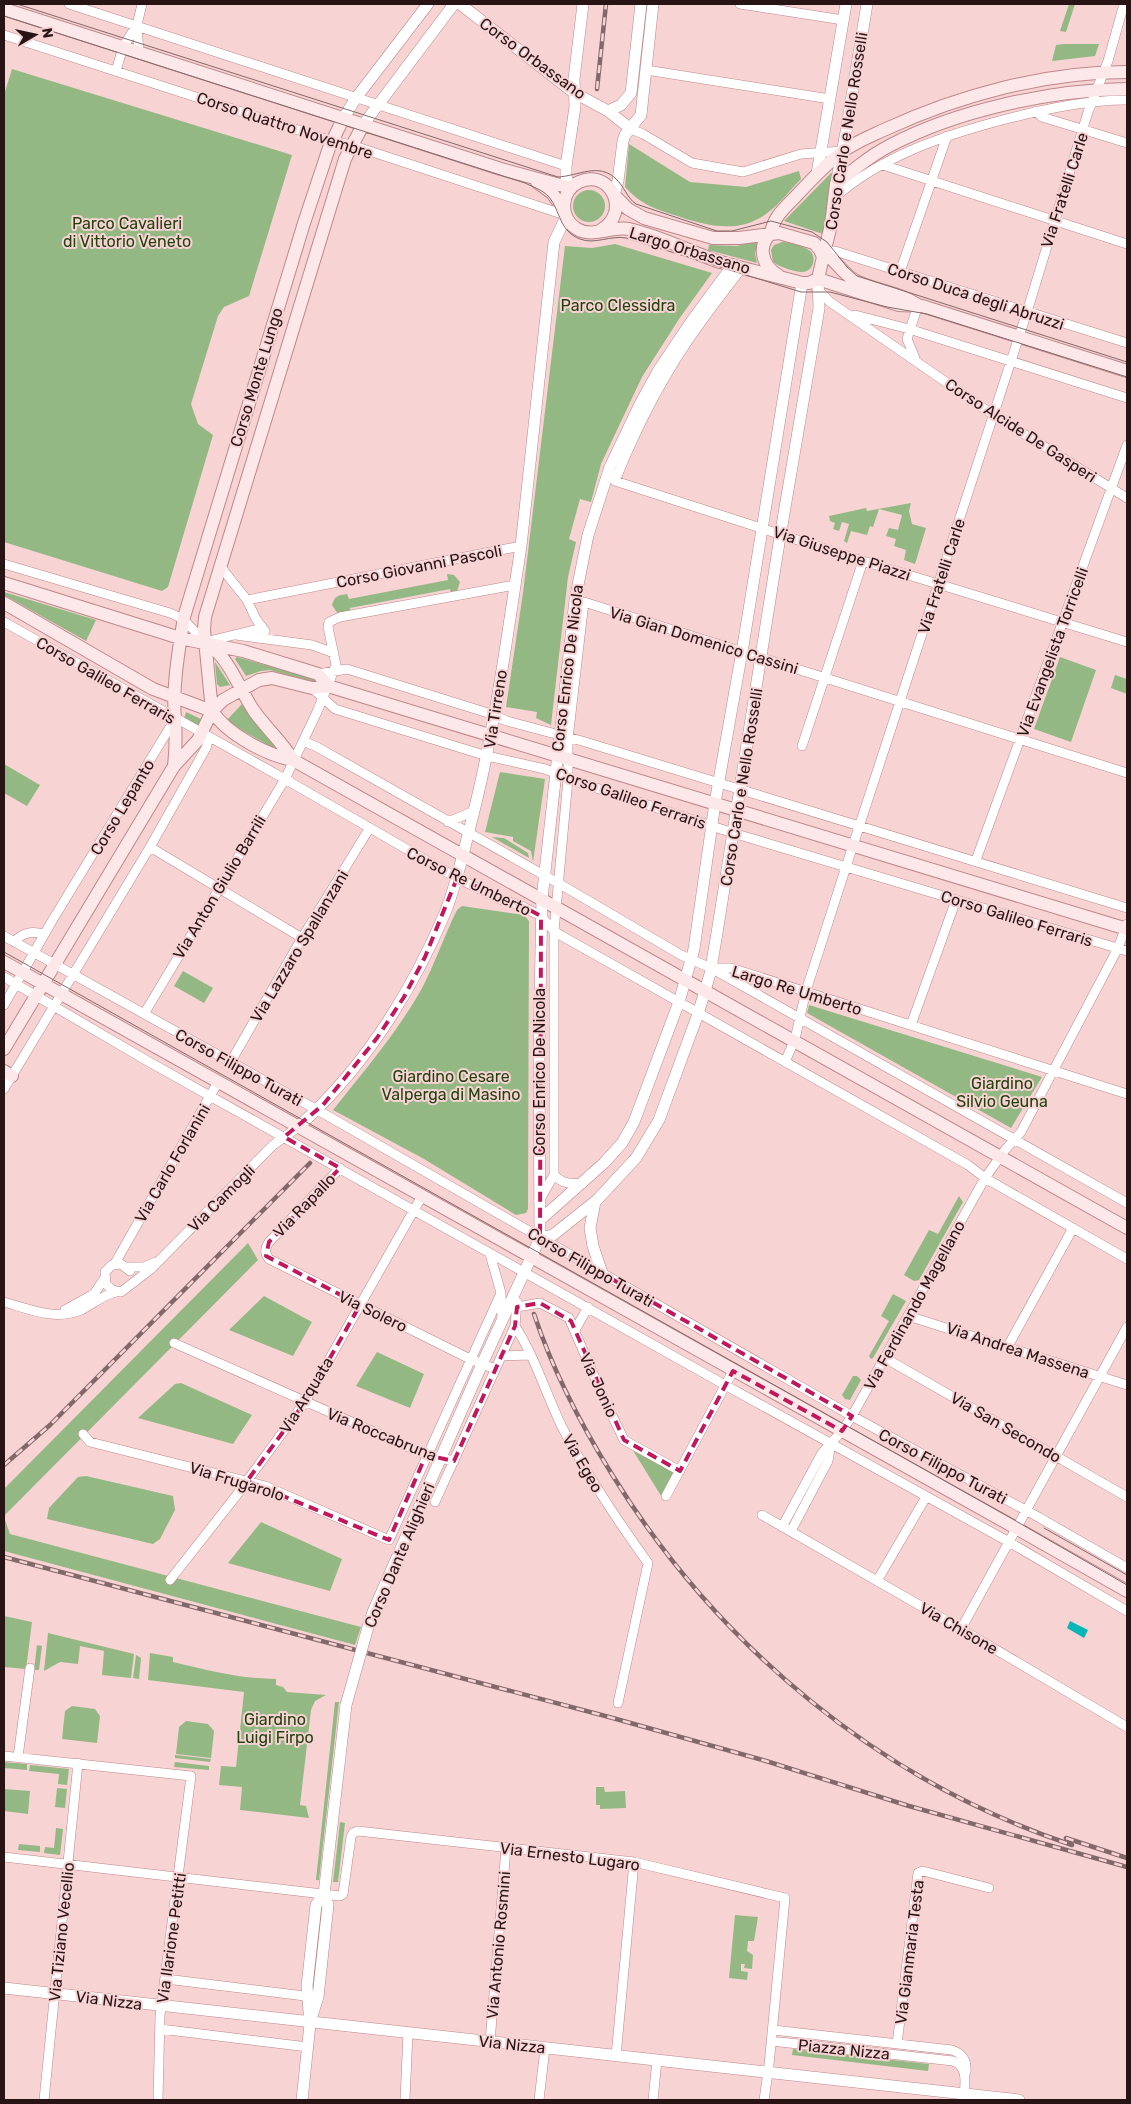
<svg xmlns="http://www.w3.org/2000/svg" width="1131" height="2104" font-family="Rubik,sans-serif">
<style>
.green{fill:#94b883}
.water{fill:#07b6b7}
.lines{fill:none;stroke-linecap:round;stroke-linejoin:round}
.minor-casing{stroke:#bf878a;stroke-width:10}
.tertiary-casing{stroke:#bf878a;stroke-width:12}
.secondary-casing{stroke:#bf878a;stroke-width:14}
.minor{stroke:#fff;stroke-width:9}
.tertiary{stroke:#fff;stroke-width:11}
.secondary{stroke:#fde8e9;stroke-width:12}
.tram{stroke:#836869;stroke-width:1}
.rail-casing{stroke:#836869;stroke-width:4.5}
.rail{stroke:#f7d3d4;stroke-width:2.5;stroke-dasharray:8;stroke-linecap:butt}
.tertiary-bridge-casing{stroke:#bf878a;stroke-width:12;stroke-linecap:butt}
.tertiary-bridge{stroke:#fff;stroke-width:11}
.marked{fill:none;stroke:#c2185b;stroke-width:4;stroke-dasharray:10 6;stroke-linejoin:round}
.labels{text-anchor:middle;stroke-width:4;stroke-linejoin:round;paint-order:stroke}
.street-label{font-size:16px;fill:#281415;stroke:#f7d3d4}
.park-label{font-size:16px;fill:#21420c;stroke:#f7d3d4}
</style>
<rect width="100%" height="100%" fill="#f7d3d4"/>
<!-- green -->
<path class="green" d="M1069,4H1075L1066,32L1060,31Z
M1063,44H1099L1095,56L1052,61L1056,45Z
M12,69L292,155L249,296L224,307L218,316L191,404L198,424L213,435L168,587L162,591L4,542V95Z
M629,144L690,182L746,187L799,171L801,179C790,190 779,205 766,214C737,235 704,225 674,215C654,209 639,203 625,187Z
M831,173L834,174L823,234L784,221Z
M573 206a16 16 0 1 1 32 0a16 16 0 1 1-32 0Z
M758,240L755,254L757,263L708,250L709,245L737,246Z
M782,242C790,242 805,246 811,252C817,260 812,272 802,272C799,272 795,271 791,270C784,268 779,266 773,262L771,250L774,245Z
M615,244L712,273L679,319L642,377L601,464L591,502L580,499L569,539L576,542L568,577L551,725L536,718L537,712L506,707L523,593L565,246L592,248Z
M911,503L909,511L912,524L926,528L915,564L904,560L906,550L894,546L896,539L886,536L889,528L898,530L902,515L879,509L873,527L870,526L867,535L851,531L847,543L844,541L849,524L842,522L839,531L833,529L835,523L830,521L829,516L866,508L867,511Z
M447,574L454,575L460,582L457,591L451,594L450,589L350,608L351,614H338L332,605C334,596 339,595 347,594L349,599L448,580Z
M4,592L96,620L86,641L4,595Z
M237,657L321,681L319,684L270,670L261,671L246,676L235,659Z
M1060,657L1096,670L1071,742L1034,729Z
M215,662L230,685L220,687L217,684Z
M1115,675L1127,679V694L1111,688Z
M242,704H244L282,753L226,721Z
M186,712L201,719L197,727L184,719Z
M4,764L40,785L27,806L4,793Z
M500,772L545,779L533,862L531,851L513,841V837L485,832Z
M492,837L504,838L528,853L529,858Z
M462,906L524,915L529,921L528,1209L526,1213L516,1215L424,1159L333,1110C364,1071 396,1034 421,990C435,964 444,936 457,910Z
M183,971L213,988L204,1003L174,986Z
M809,1005L1042,1077L1011,1128L807,1013Z
M959,1196L963,1202L919,1280L914,1281L904,1275L929,1230L938,1234Z
M248,1243L258,1260L4,1516V1489Z
M893,1294L906,1301L873,1358L871,1359L869,1356L889,1321L881,1316Z
M264,1296L312,1322L293,1356L229,1330Z
M377,1352L424,1374L410,1408L356,1386Z
M853,1376H857L861,1380L850,1400L845,1399L842,1395Z
M181,1383L252,1415L233,1444L138,1418L175,1384Z
M629,1444L677,1471L663,1499Z
M86,1476L173,1496L175,1510L160,1539L153,1544L47,1519L49,1508L78,1477Z
M4,1517L10,1534L361,1627L355,1645L4,1551Z
M261,1522L342,1559L330,1591L228,1563Z
M4,1616L32,1622L26,1669L4,1667Z
M48,1633L134,1654L131,1678L102,1675L104,1651L80,1646L78,1664L60,1662L44,1671Z
M37,1645L42,1646L39,1670H34Z
M150,1653L173,1657V1662C206,1670 242,1679 276,1679V1685L283,1687L287,1692L326,1695L315,1701L311,1710L300,1805L306,1806L309,1818L240,1810L242,1787L219,1785L221,1766L236,1767L244,1692L148,1680Z
M136,1655L141,1658L139,1679L133,1678Z
M335,1702H339L319,1880H316Z
M72,1706L95,1709L100,1716L97,1743L62,1739L65,1711Z
M186,1721L208,1724L214,1731L211,1758L176,1754L179,1727Z
M175,1755L211,1759L210,1762L175,1758Z
M4,1762L27,1764V1770L4,1768Z
M175,1762L209,1766V1770L174,1767Z
M30,1765L69,1769L67,1785L58,1784L59,1774L29,1771Z
M596,1787H604L605,1792L625,1791L626,1808L600,1809V1805H596Z
M57,1788L67,1789L65,1808L55,1807Z
M4,1789L30,1791L28,1814L4,1811Z
M340,1822L345,1823L338,1882H333Z
M56,1828L63,1829L60,1855L44,1853L45,1847L54,1848Z
M19,1844L40,1846V1852L18,1850Z
M735,1915L758,1917L754,1941H748L747,1951L753,1955L752,1969L744,1968L745,1964H741V1971L748,1972L747,1980L729,1978Z
M793,2049L929,2064L928,2071L792,2055Z"/>
<!-- water -->
<path class="water" d="M1070,1621L1088,1630L1084,1638L1067,1628Z"/>
<g class="lines">
<!-- minor casing -->
<g class="minor-casing">
<path id="minor" d="M69,4L566,166
M740,4L843,20
M137,25L139,53
M4,35L332,141L351,145L565,215
M646,70L830,99
M116,71L123,47L137,25L142,4
M1036,111L1042,117L1127,143
M631,129L643,134L692,163L743,172L801,154L843,151
M883,165L1127,244
M834,198C883,155 945,135 1006,119C1046,109 1086,100 1127,100
M824,252L835,251L1127,343
M744,268L738,273C725,290 712,307 699,325C664,373 637,426 615,481L863,561L1127,642
M900,272L947,136
M817,289L830,302L992,414L1127,498
M855,315L909,329L1127,398
M915,358L907,339L918,305
M4,564L170,613L183,619L205,642L263,628
M220,566L247,600L256,619L265,631
M247,600L521,546
M4,622L283,778L457,878L502,900L520,905L533,912L541,916L554,931L562,936L968,1165L985,1178L1127,1259
M236,635L312,645L334,653
M318,674L347,669L488,713L507,721L582,741L1127,908
M312,688L335,709L487,756L545,769L578,782L733,833L1127,951
M303,741L317,747L565,887L681,955L711,968L1127,1203
M802,746L863,561
M448,822L474,811
M150,847L302,938
M976,860L1127,445
M4,936L328,1116L852,1416L1040,1518L1127,1568
M14,942C23,932 32,931 44,934
M711,968H731L1127,1094
M4,977L144,1059L725,1385L1009,1542L1127,1611
M4,1005L52,921L175,719
M144,1014L285,779L317,712L336,665L328,627L329,622L340,617L515,585
M911,1025L956,900
M785,1062L795,1039L806,991L844,873L1027,312L1088,112L1108,61L1124,4
M230,1063L302,938L369,829
M4,1089L150,847L206,748L209,738
M340,1168L269,1242C265,1248 264,1253 269,1259L470,1359L495,1369
M554,1175C563,1184 570,1184 583,1183
M539,1201L554,1175V931L568,779V739L584,602L1127,773
M490,1254L501,1293L502,1319
M114,1265L218,1082
M126,1267H144L156,1262
M130,1271L121,1264L112,1265L105,1272L106,1284L112,1290L121,1292L151,1269L272,1146L298,1127
M4,1302C29,1309 55,1321 81,1310C93,1304 103,1295 116,1292
M517,1307L540,1303L569,1318L605,1401L624,1440L680,1471
M65,1310L94,1294L104,1279
M908,1316L1127,1385
M515,1326C535,1357 546,1394 562,1427C587,1475 617,1520 648,1563L618,1703
M575,1330L588,1307
M174,1343L426,1455L454,1461
M1008,1346L1073,1228
M502,1356L530,1355
M885,1358L1127,1497
M83,1434L90,1442L265,1486L389,1540L501,1293
M666,1496L733,1371
M435,1502L515,1326L517,1302
M762,1515L961,1629L1127,1727
M782,1527L822,1453L842,1431L852,1416L985,1178L1005,1150L1021,1132L1118,948L1127,924
M791,1531L828,1461L831,1444
M170,1580L236,1496L305,1402L422,1196
M877,1581L926,1497
M961,1629L1127,1327
M4,1756L191,1776L160,2016L158,2100
M18,1757L30,1668
M4,1857L340,1896L343,1894L351,1837L353,1833L358,1831L634,1862L785,1898L769,2065L764,2100
M166,1979L313,1997
M160,2029L308,2047
M773,2030L952,2050C963,2054 967,2061 966,2072
M771,2041L953,2061C970,2067 964,2086 964,2100
M490,2042L506,1848
M897,2044L918,1873L923,1871L989,1888
M616,2056L634,1862
M44,2100L78,1763
M405,2100L408,2033
M539,2100L545,2048
M653,2100L657,2060"/>
</g>
<!-- tertiary casing -->
<g class="tertiary-casing">
<path id="tertiary" d="M460,4L573,92L608,111L631,129
M608,111L621,105L631,93L641,4
M343,119L356,98L428,4
M363,125L454,4
M817,174L846,4
M836,184L846,132L867,4
M571,188L566,177V166L575,107L574,79L583,4
M614,195L618,181L623,141L625,135L641,115L653,4
M298,1127C363,1069 411,993 445,913C457,883 464,850 472,819C495,729 507,637 521,546L554,242L566,217
M595,1202L590,1228L593,1246L602,1273
M540,1220L604,1163L622,1143L634,1122L679,1002L694,949L715,803L744,640L802,283
M540,1238L553,1235L597,1200L636,1158L659,1120L698,1014L710,974L717,933L779,543L819,308L818,279
M368,1627L373,1612L482,1364L540,1238L539,1050L542,899L575,600L588,535L610,467L639,406L658,371L693,319L733,265
M4,1988L1019,2100
M310,2022L318,1997L328,1905L324,1894L346,1705
M302,2100L310,2024L307,1986L316,1905L324,1894"/>
</g>
<!-- secondary casing -->
<g class="secondary-casing">
<path id="secondary" d="M4,9L501,169L571,188
M363,125L345,159L205,617L204,630L212,711C227,734 266,755 293,760L1127,1228
M537,182L552,193L564,210
M601,230C632,212 610,168 579,182C560,191 559,218 577,229C592,238 611,226 629,229C657,235 687,250 714,260C743,269 773,275 802,283H809L818,279L823,257L820,250L814,243L779,233L739,238H713L644,218L628,209L615,196
M771,233C774,215 787,206 798,194C812,179 826,164 842,152C855,142 871,136 886,129C960,95 1045,72 1127,72
M771,233C757,246 762,266 778,275
M820,250C835,258 842,274 856,281C876,291 899,292 918,305
M823,257L831,225L836,184C853,170 870,156 889,146C957,110 1051,90 1127,89
M818,279L899,305L922,306L1127,371
M4,583L180,638L243,651L318,674L328,686
M4,603L153,689L212,711
M208,644C230,659 239,689 254,711C266,728 282,742 293,760
M174,766C176,749 176,735 175,719C172,688 179,648 184,617L304,223L329,148L343,119
M4,962L1016,1528L1127,1591
M4,1049L174,766L198,740L212,711L223,700L259,680L272,678L312,688L328,686L1127,929
M4,1071L12,1076"/>
</g>
<!-- minor -->
<use href="#minor" class="minor"/>
<!-- tertiary -->
<use href="#tertiary" class="tertiary"/>
<!-- secondary -->
<use href="#secondary" class="secondary"/>
<!-- tram -->
<path class="tram" d="M17,4L558,177C578,176 599,162 616,179C624,186 627,198 636,204L717,231H732L771,221L812,232L827,242L847,267L857,276L1127,362
M4,16L525,183C533,187 543,190 549,197C561,212 559,231 580,239C594,245 611,235 626,238L801,292H830L887,307L927,314L1127,377
M4,952L1009,1517L1127,1585
M1044,1528L1127,1575"/>
<!-- rail casing -->
<g class="rail-casing">
<path id="rail" d="M597,89L606,4
M534,1314C553,1371 581,1425 613,1476C719,1647 880,1781 1072,1845
M4,1465L50,1425L310,1163
M4,1557L609,1717L766,1761L909,1806L1127,1867
M1066,1838L1127,1858"/>
</g>
<!-- rail -->
<use href="#rail" class="rail"/>
<!-- tertiary-bridge casing -->
<g class="tertiary-bridge-casing">
<path id="tertiary-bridge" d="M346,1705L368,1627"/>
</g>
<!-- tertiary-bridge -->
<use href="#tertiary-bridge" class="tertiary-bridge"/>
</g>
<!-- marked area -->
<path class="marked" d="M457,878L520,905L541,916L540,1238L852,1416L842,1431L733,1371L680,1471L624,1440L571,1321L540,1303L517,1307L515,1326L454,1461L426,1455L389,1540L247,1481L305,1402L360,1305L266,1256L269,1242L340,1168L284,1137L323,1105L377,1038L404,997L425,957Z"/>
<g class="labels">
<!-- street labels -->
<g class="street-label">
<text transform="translate(533 58) rotate(36)" y="6">Corso Orbassano</text>
<text transform="translate(285 125) rotate(18)" y="6">Corso Quattro Novembre</text>
<text transform="translate(846 131) rotate(-81)" y="6">Corso Carlo e Nello Rosselli</text>
<text transform="translate(1064 190) rotate(-72)" y="6">Via Fratelli Carle</text>
<text transform="translate(690 250) rotate(17)" y="6">Largo Orbassano</text>
<text transform="translate(976 296) rotate(18)" y="6">Corso Duca degli Abruzzi</text>
<text transform="translate(256 377) rotate(-73)" y="6">Corso Monte Lungo</text>
<text transform="translate(1021 430) rotate(33)" y="6">Corso Alcide De Gasperi</text>
<text transform="translate(842 553) rotate(18)" y="6">Via Giuseppe Piazzi</text>
<text transform="translate(419 566) rotate(-11)" y="6">Corso Giovanni Pascoli</text>
<text transform="translate(941 576) rotate(-72)" y="6">Via Fratelli Carle</text>
<text transform="translate(704 640) rotate(17)" y="6">Via Gian Domenico Cassini</text>
<text transform="translate(1052 652) rotate(-70)" y="6">Via Evangelista Torricelli</text>
<text transform="translate(567 668) rotate(-83)" y="6">Corso Enrico De Nicola</text>
<text transform="translate(106 680) rotate(30)" y="6">Corso Galileo Ferraris</text>
<text transform="translate(495 709) rotate(-81)" y="6">Via Tirreno</text>
<text transform="translate(741 787) rotate(-81)" y="6">Corso Carlo e Nello Rosselli</text>
<text transform="translate(631 798) rotate(19)" y="6">Corso Galileo Ferraris</text>
<text transform="translate(122 807) rotate(-59)" y="6">Corso Lepanto</text>
<text transform="translate(469 881) rotate(26)" y="6">Corso Re Umberto</text>
<text transform="translate(219 887) rotate(-59)" y="6">Via Anton Giulio Barrili</text>
<text transform="translate(1017 918) rotate(17)" y="6">Corso Galileo Ferraris</text>
<text transform="translate(299 946) rotate(-59)" y="6">Via Lazzaro Spallanzani</text>
<text transform="translate(797 990) rotate(17)" y="6">Largo Re Umberto</text>
<text transform="translate(239 1067) rotate(29)" y="6">Corso Filippo Turati</text>
<text transform="translate(539 1072) rotate(-90)" y="6">Corso Enrico De Nicola</text>
<text transform="translate(172 1163) rotate(-60)" y="6">Via Carlo Forlanini</text>
<text transform="translate(221 1198) rotate(-45)" y="6">Via Camogli</text>
<text transform="translate(304 1205) rotate(-46)" y="6">Via Rapallo</text>
<text transform="translate(591 1267) rotate(30)" y="6">Corso Filippo Turati</text>
<text transform="translate(914 1305) rotate(-61)" y="6">Via Ferdinando Magellano</text>
<text transform="translate(373 1311) rotate(26)" y="6">Via Solero</text>
<text transform="translate(1018 1350) rotate(18)" y="6">Via Andrea Massena</text>
<text transform="translate(599 1385) rotate(65)" y="6">Via Jonio</text>
<text transform="translate(306 1395) rotate(-58)" y="6">Via Arquata</text>
<text transform="translate(1006 1427) rotate(30)" y="6">Via San Secondo</text>
<text transform="translate(382 1434) rotate(22)" y="6">Via Roccabruna</text>
<text transform="translate(583 1463) rotate(60)" y="6">Via Egeo</text>
<text transform="translate(943 1466) rotate(28)" y="6">Corso Filippo Turati</text>
<text transform="translate(237 1481) rotate(17)" y="6">Via Frugarolo</text>
<text transform="translate(399 1555) rotate(-67)" y="6">Corso Dante Alighieri</text>
<text transform="translate(959 1628) rotate(30)" y="6">Via Chisone</text>
<text transform="translate(570 1856) rotate(7)" y="6">Via Ernesto Lugaro</text>
<text transform="translate(61 1932) rotate(-84)" y="6">Via Tiziano Vecellio</text>
<text transform="translate(171 1938) rotate(-82)" y="6">Via Ilarione Petitti</text>
<text transform="translate(498 1945) rotate(-85)" y="6">Via Antonio Rosmini</text>
<text transform="translate(909 1952) rotate(-83)" y="6">Via Gianmaria Testa</text>
<text transform="translate(109 2000) rotate(7)" y="6">Via Nizza</text>
<text transform="translate(512 2044) rotate(6)" y="6">Via Nizza</text>
<text transform="translate(844 2049) rotate(6)" y="6">Piazza Nizza</text>
</g>
<!-- park labels -->
<g class="park-label">
<text x="127" y="229">Parco Cavalieri<tspan x="127" dy="18">di Vittorio Veneto</tspan></text>
<text x="618" y="311">Parco Clessidra</text>
<text x="451" y="1082">Giardino Cesare<tspan x="451" dy="18">Valperga di Masino</tspan></text>
<text x="1002" y="1089">Giardino<tspan x="1002" dy="18">Silvio Geuna</tspan></text>
<text x="275" y="1725">Giardino<tspan x="275" dy="18">Luigi Firpo</tspan></text>
</g>
</g>
<!-- border -->
<rect width="1131" height="2104" fill="none" stroke="#281415" stroke-width="10"/>
<!-- north arrow -->
<g transform="translate(35 35) rotate(81)" stroke="#f7d3d4" stroke-width="4" paint-order="stroke">
<path d="M0-4L9 19L0 12L-9 19Z" fill="#281415"/>
<text y="-8" font-size="14" font-weight="bold" text-anchor="middle" fill="#281415">N</text>
</g>
</svg>
